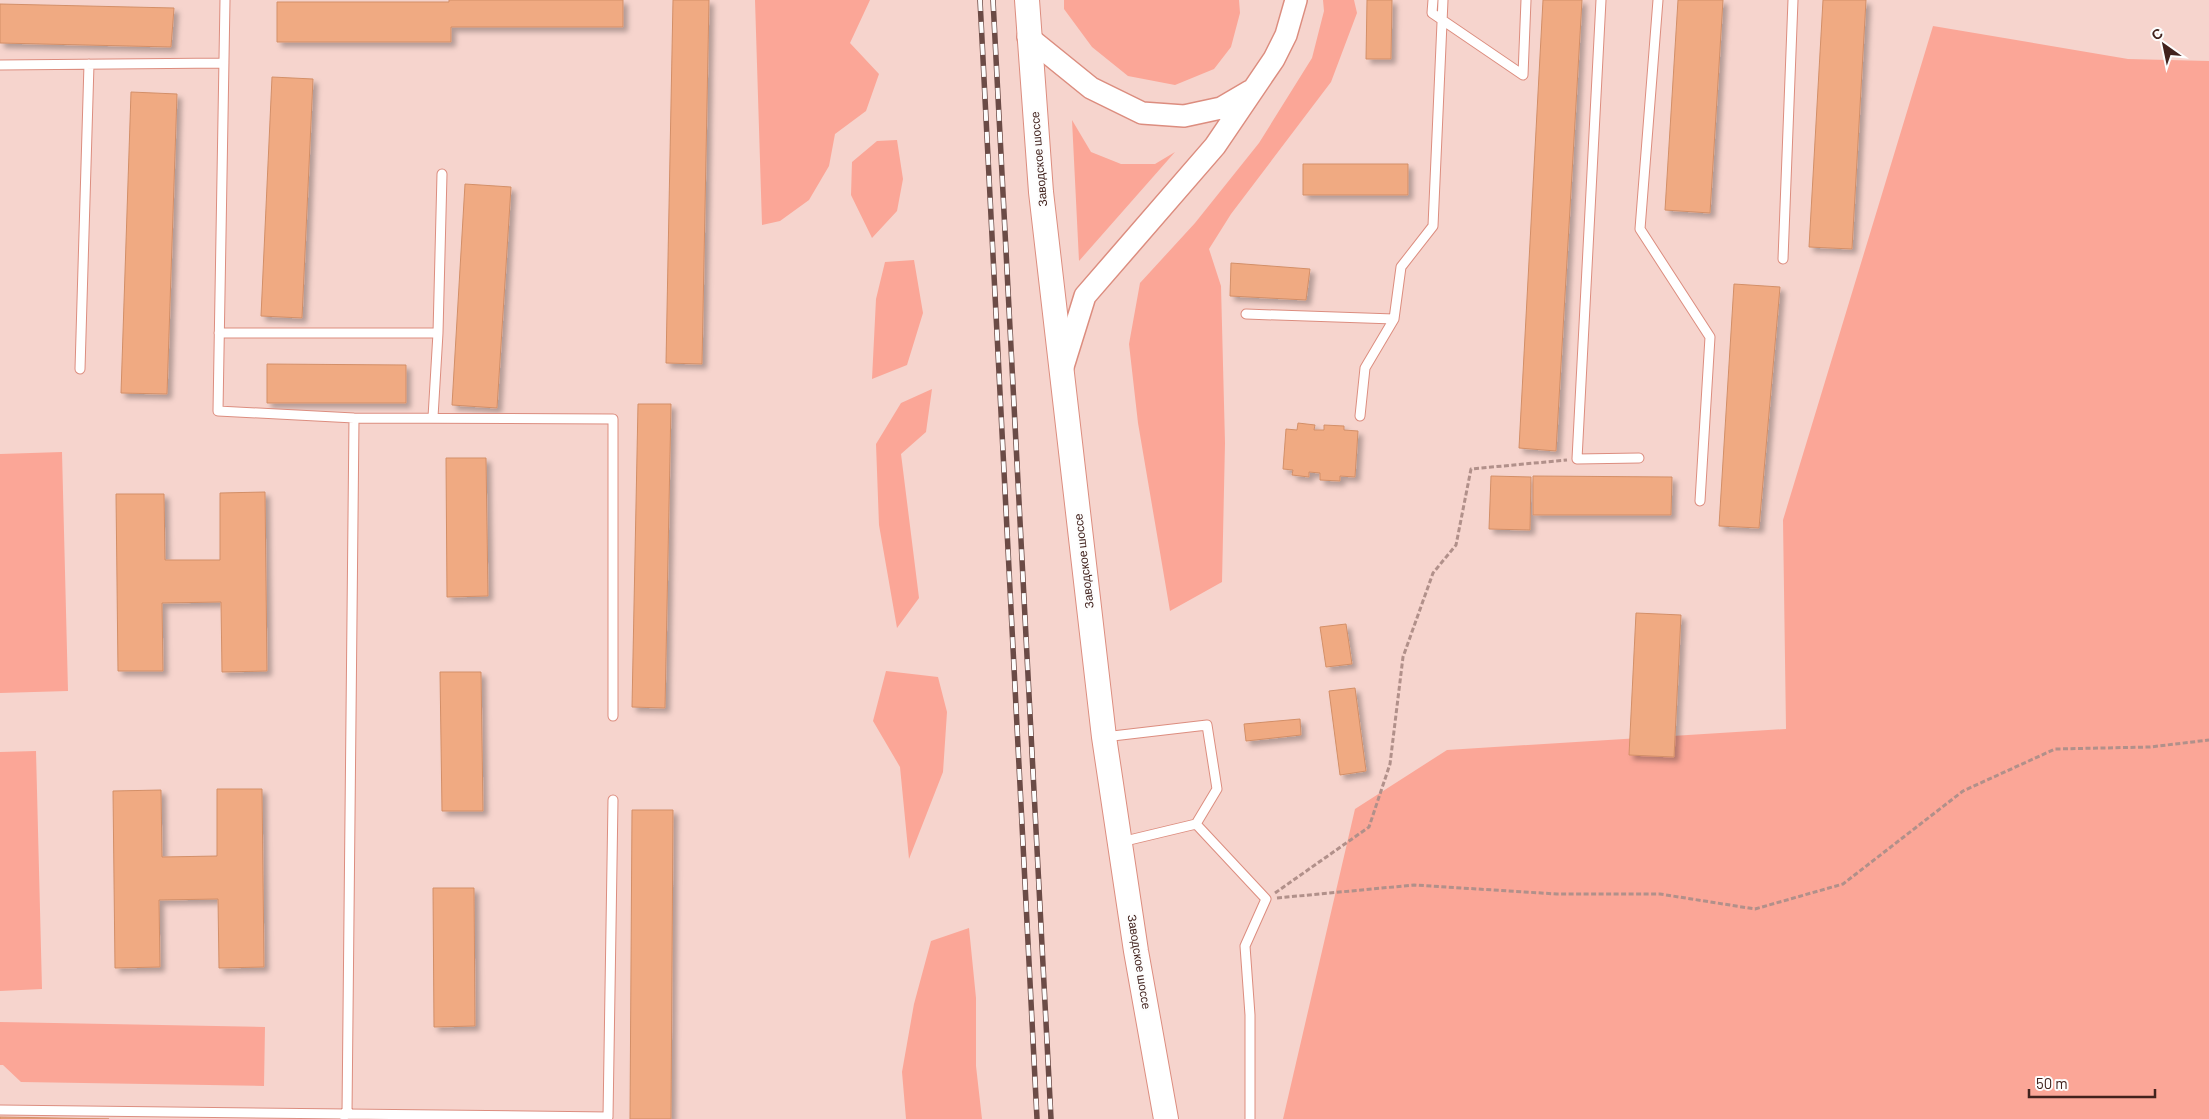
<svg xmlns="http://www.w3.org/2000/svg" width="2209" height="1119" font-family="Barlow,sans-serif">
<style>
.green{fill:#fba697}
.building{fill:#f0aa82;stroke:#d38f68;filter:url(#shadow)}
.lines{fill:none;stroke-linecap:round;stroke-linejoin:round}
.service-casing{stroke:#dc8d7f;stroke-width:11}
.tertiary-casing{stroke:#dc8d7f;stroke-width:24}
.secondary-casing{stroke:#dc8d7f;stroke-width:26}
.path{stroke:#b1908a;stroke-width:3;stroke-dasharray:5 2.5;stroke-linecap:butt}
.service{stroke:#fff;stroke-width:9}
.tertiary{stroke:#fff;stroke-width:21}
.secondary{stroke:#fff;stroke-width:24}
.rail-casing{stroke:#6b4b46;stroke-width:5.5}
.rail{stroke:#fdfdfd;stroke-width:4;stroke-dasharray:11;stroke-linecap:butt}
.labels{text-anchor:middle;stroke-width:4.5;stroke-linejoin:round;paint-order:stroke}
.street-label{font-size:12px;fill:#41221d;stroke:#fdfdfd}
</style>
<defs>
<filter id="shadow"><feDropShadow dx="4.5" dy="4.5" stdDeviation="2.5" flood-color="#0004"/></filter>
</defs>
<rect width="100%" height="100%" fill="#f6d4cd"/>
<!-- green -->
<path class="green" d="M755,0H870L850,43L879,74L866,111L835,134L829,166L809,200L780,221L762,225Z
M1064,0H1239L1240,13L1231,47L1214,69L1175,85L1128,76L1092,47L1064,9Z
M1323,0H1354L1357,13L1331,82L1231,214L1209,249L1221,286L1225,443L1222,582L1170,611L1138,423L1129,344L1140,283L1195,223L1259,143L1312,58L1324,11Z
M1933,26L2128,59L2209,61V1119H1283L1355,809L1447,750L1786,729L1783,520Z
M1072,120L1091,152L1121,164H1155L1175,152L1079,261Z
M897,140L903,179L897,211L872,238L851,195L852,162L877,141Z
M914,260L923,313L907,365L872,379L876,299L885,262Z
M932,389L926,432L901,454L919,598L897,628L879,525L876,444L901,403Z
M62,452L68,691L0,693V454Z
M886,671L938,677L947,712L943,772L909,859L900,767L873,721Z
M36,751L42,989L0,991V752Z
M969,928L976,998V1066L982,1119H906L902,1072L914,1004L931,941Z
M0,1022L265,1027L264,1086L21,1082L3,1065H0Z"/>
<!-- building -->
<path class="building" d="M449,0H623V27H451V42H277V2H449Z
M673,0H709L702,364L666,363Z
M1367,0H1392L1391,59H1366Z
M1543,0H1582L1556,451L1519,448Z
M1678,0H1723L1710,213L1665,210Z
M1823,0H1866L1852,249L1809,247Z
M0,4L174,8L171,47L0,43Z
M272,77L313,79L302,318L261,316Z
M131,92L177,94L167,394L121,393Z
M1303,164H1408V195H1303Z
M465,184L511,187L497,408L452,405Z
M1231,263L1310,269L1306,300L1230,296Z
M1734,284L1780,287L1759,528L1719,526Z
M267,364L406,365V403H267Z
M638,404H671L665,708L632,707Z
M1298,423L1315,425L1314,430H1324V425L1344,426V430L1358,431L1355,477L1340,476V481L1320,480V473L1309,472V477L1292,475L1293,470L1283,469L1286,429L1297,430Z
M446,458H486L488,596L447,597Z
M1491,476L1531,477L1530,530L1489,529Z
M1533,476L1672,477L1671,515H1533Z
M265,492L267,671L222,672L221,602L162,603L163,671H118L116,494H164L165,560H220V493Z
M1636,613L1681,615L1674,757L1629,755Z
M1346,624L1352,664L1326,667L1320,627Z
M440,672H481L483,811H442Z
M1355,688L1366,771L1340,775L1329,691Z
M1300,719L1301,735L1246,741L1244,724Z
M217,789H262L264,967L219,968L218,899L159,900L160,967L115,968L113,791L161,790L162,857L217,856Z
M632,810H673L671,1119H630Z
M433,888H474L475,1026L434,1027Z
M0,1117L109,1119H0Z"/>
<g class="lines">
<!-- service casing -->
<g class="service-casing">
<path id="service" d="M225,0L218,411L354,418L613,419V716
M1433,0L1432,13L1523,75L1526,0
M1601,0L1577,459L1639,458
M1658,0L1640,229L1710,337L1700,501
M0,65L224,63
M1783,259L1793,0
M1246,314L1394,319
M219,333H438L442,174
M80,369L89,64
M1360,416L1365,368L1394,319L1401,267L1433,226L1443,0
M433,417L438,333
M1104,737L1207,725L1217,789L1196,824L1266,899L1245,946L1250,1015V1119
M1121,842L1196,824
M0,1110L608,1117L613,800
M344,1116L347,1114L354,418"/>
</g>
<!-- tertiary casing -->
<g class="tertiary-casing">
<path id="tertiary" d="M1028,37L1091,88L1142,113L1184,116L1221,108L1250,91
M1062,370L1085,296L1215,146L1274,59L1286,35L1296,0"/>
</g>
<!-- secondary casing -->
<g class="secondary-casing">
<path id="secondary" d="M1027,0L1041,192L1104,737L1136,951L1166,1119"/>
</g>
<!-- path -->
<path class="path" d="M1275,893L1369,827L1390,764L1403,657L1433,573L1456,545L1471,469L1567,460
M1277,898L1414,885L1557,894H1660L1755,909L1843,884L1963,791L2055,749L2150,747L2209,740"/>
<!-- service -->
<use href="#service" class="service"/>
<!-- tertiary -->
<use href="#tertiary" class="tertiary"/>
<!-- secondary -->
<use href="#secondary" class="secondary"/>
<!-- rail casing -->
<g class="rail-casing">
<path id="rail" d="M980,0L1037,1119
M993,0L1051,1119"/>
</g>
<!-- rail -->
<use href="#rail" class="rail"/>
</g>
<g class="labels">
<!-- street labels -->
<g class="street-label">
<text transform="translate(1039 159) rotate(-95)" y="4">Заводское шоссе</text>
<text transform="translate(1084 561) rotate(-97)" y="4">Заводское шоссе</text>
<text transform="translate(1139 962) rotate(81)" y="4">Заводское шоссе</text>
</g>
</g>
<!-- north arrow -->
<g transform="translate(2164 45) rotate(327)" stroke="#fdfdfd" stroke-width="4" paint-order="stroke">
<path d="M0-4L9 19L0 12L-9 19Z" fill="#41221d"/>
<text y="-8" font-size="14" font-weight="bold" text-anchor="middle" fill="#41221d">С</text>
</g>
<!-- scale -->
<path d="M2029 1089v8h126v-8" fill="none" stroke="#41221d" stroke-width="2.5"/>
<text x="2036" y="1089" font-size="15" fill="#41221d" stroke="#fdfdfd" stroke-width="4" paint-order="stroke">50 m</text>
</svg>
